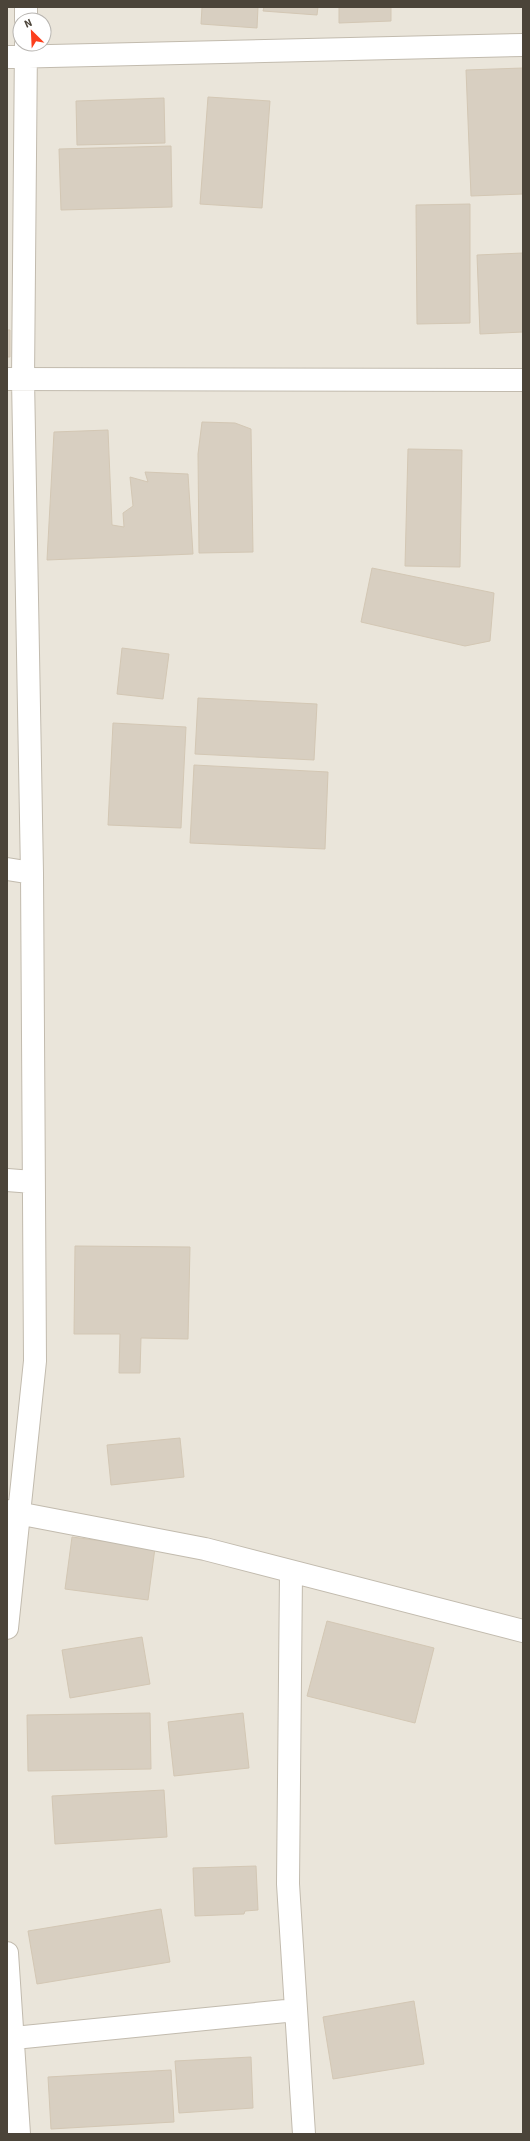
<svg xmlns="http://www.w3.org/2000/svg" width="530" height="2141" font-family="'Source Sans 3',sans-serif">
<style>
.residential{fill:#eae5da;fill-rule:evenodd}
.building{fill:#d8cfc1;stroke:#d3c7b4}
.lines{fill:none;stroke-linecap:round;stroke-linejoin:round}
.street-casing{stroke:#c2bbae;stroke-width:24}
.street{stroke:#fff;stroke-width:22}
</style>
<rect width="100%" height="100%" fill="#f6f3ec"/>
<!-- residential -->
<path class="residential" d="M7,7H523V2134H7ZM20,20H44V44H20Z"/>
<!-- building -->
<path class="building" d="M202,7H258L257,28L201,24Z
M264,7H318L317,15L263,11Z
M339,7H391V21L339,23Z
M523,68V194L471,196L466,70Z
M208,97L270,101L262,208L200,204Z
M164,98L165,143L77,145L76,101Z
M171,146L172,207L61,210L59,149Z
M470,204V323L417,324L416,205Z
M523,253V332L480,334L477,255Z
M7,330H10V357H7Z
M202,422L235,423L251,429L253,552L199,553L198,454Z
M108,430L112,525L124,527L123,513L133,506L130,477L148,482L145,472L188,474L193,554L47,560L54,432Z
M408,449L462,450L460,567L405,566Z
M372,568L494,593L490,641L465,646L361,622Z
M122,648L169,654L163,699L117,694Z
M198,698L317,704L314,760L195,754Z
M113,723L186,727L181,828L108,825Z
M194,765L328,772L325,849L190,843Z
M75,1246L190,1247L188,1339L141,1338L140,1373H119L120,1334H74Z
M180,1438L184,1477L111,1485L107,1445Z
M72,1537L155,1548L148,1600L65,1589Z
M327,1621L434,1648L415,1723L307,1696Z
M142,1637L150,1684L70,1698L62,1650Z
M150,1713L151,1769L28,1771L27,1715Z
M243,1713L249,1768L174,1776L168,1722Z
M164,1790L167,1837L55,1844L52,1796Z
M256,1866L258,1910L245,1911L244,1914L195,1916L193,1868Z
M161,1909L170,1962L37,1984L28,1931Z
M414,2001L424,2064L333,2079L323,2017Z
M251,2057L253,2108L179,2113L175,2061Z
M171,2070L174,2122L51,2129L48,2077Z"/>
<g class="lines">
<!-- street casing -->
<g class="street-casing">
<path id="street" d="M26,7V20
M7,57L523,45
M7,379L523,380
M7,869L32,873
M7,1180L33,1182
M7,1511L205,1549L523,1631
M291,1573L288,1884L304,2134
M7,1628L35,1361L32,873L23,379L26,44
M7,1953L19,2134
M14,2038L296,2010"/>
</g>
<!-- street -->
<use href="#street" class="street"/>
</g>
<!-- border -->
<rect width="530" height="2141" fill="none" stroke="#4b4439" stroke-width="16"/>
<!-- north arrow -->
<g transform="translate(32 32) rotate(336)"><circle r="19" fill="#ffffff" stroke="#b7b4b0"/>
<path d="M0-3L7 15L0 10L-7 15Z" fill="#fc3f1d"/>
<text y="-6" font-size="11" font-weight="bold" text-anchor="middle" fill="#4b4439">N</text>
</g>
</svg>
